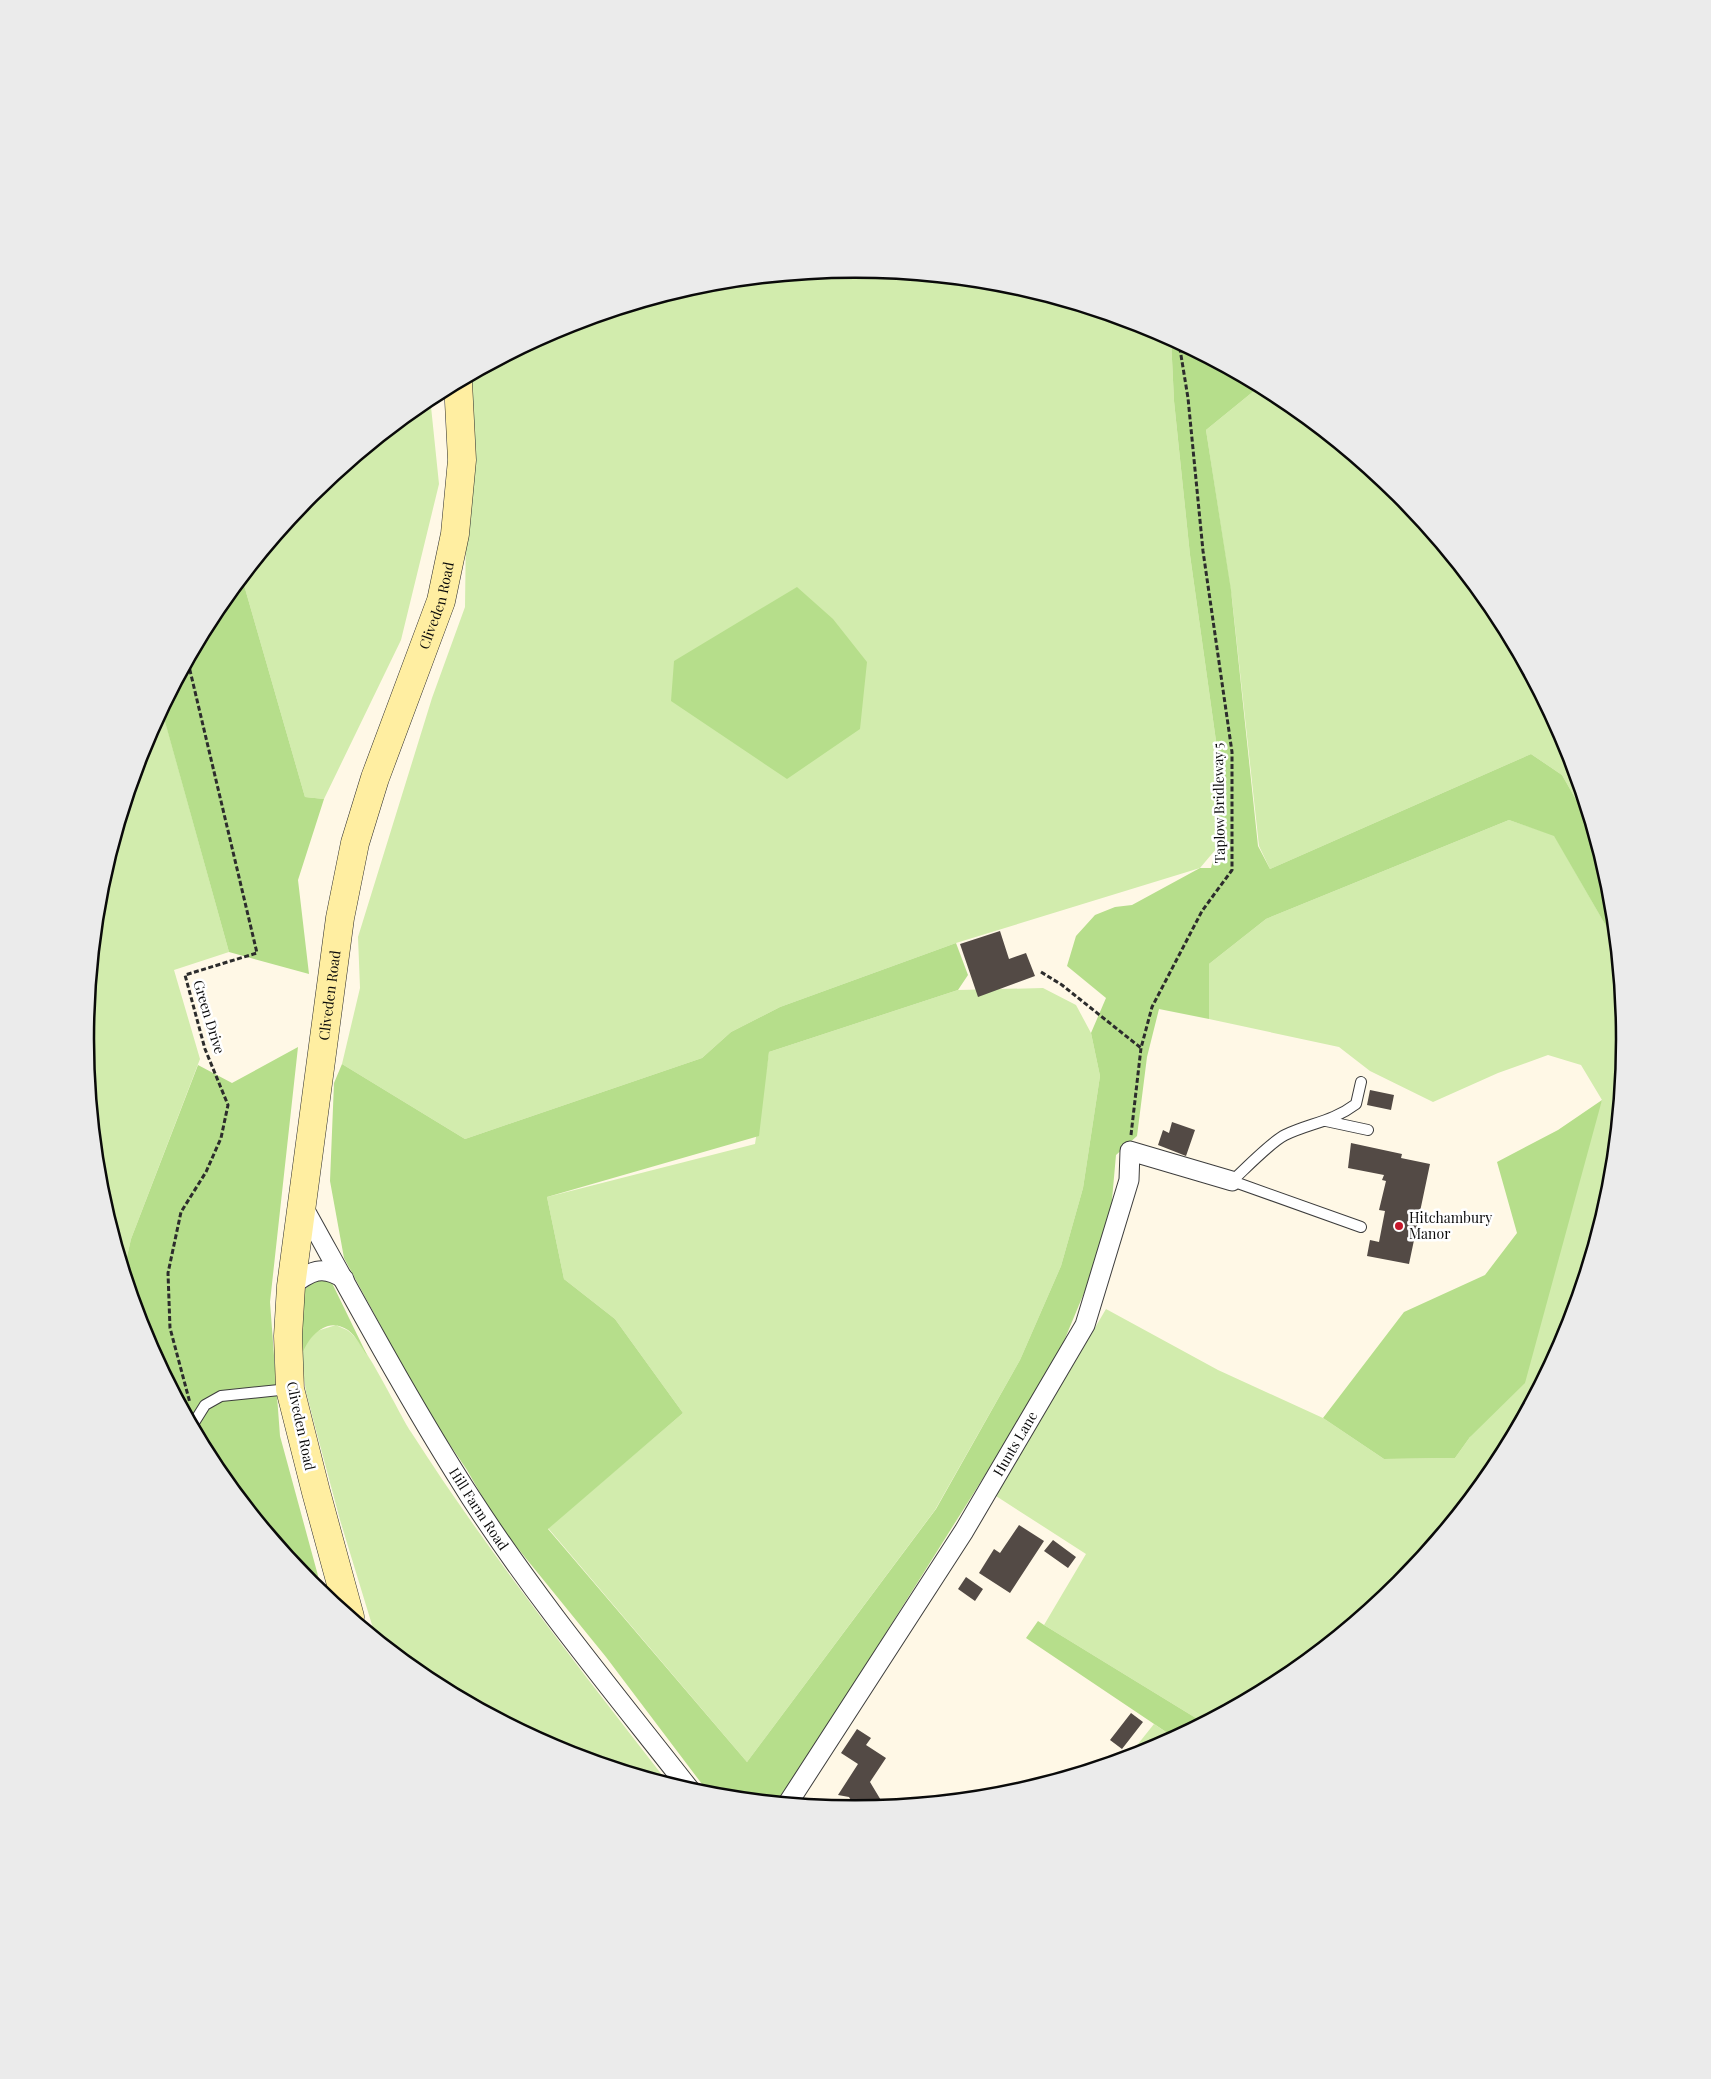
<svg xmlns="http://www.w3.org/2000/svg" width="1711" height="2079" font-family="'Playfair Display',serif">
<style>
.green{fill:#d2ecad}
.forest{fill:#b6de8b}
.building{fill:#534a45}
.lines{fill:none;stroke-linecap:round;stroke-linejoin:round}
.lane-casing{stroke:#3d3d3d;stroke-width:12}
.street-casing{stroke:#3d3d3d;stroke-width:21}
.secondary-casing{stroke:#2c2c2c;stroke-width:29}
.path{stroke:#2c2c2c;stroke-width:3;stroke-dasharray:5 2.5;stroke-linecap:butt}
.lane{stroke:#fff;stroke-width:10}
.street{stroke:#fff;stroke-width:19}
.secondary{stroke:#ffeea1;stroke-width:28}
.poi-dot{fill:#c5172b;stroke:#fff;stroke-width:2}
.labels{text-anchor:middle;stroke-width:5;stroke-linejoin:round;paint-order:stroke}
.street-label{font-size:14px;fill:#0a0a0a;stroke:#fff}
.poi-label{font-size:14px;fill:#0a0a0a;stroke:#fff;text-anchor:start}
.rim{fill:none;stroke:#0a0a0a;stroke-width:2.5}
</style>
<rect width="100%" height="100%" fill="#fff8e6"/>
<!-- green -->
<path class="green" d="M856,269L1006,284L1151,328L1171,338L1174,401L1190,555L1216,741V849L1200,868L956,943L780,1007L731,1032L702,1058L465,1139L342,1064L360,988L358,937L432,698L465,607L468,377L561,328L705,284Z
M1260,386L1284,399L1401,495L1496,612L1567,745L1594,831L1562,775L1531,754L1270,869L1259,846L1232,599L1206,430Z
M430,397L439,484L401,640L324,799L305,797L242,578L311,494Z
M162,710L229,952L174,970L200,1059L131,1239L124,1270L100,1190L85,1039L100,889L144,744Z
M1509,820L1554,835L1617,945L1626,1040L1611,1190L1567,1335L1496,1468L1400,1585L1283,1680L1204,1723L1044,1625L1086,1554L996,1496L1106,1309L1218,1370L1323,1418L1384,1459L1455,1458L1470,1437L1602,1100L1581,1065L1548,1055L1498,1073L1433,1102L1370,1071L1339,1047L1209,1019V964L1266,919Z
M1043,988L1076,1005L1091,1033L1100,1076L1083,1188L1061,1266L1020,1360L935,1510L747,1762L548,1528L683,1413L615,1319L564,1279L547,1197L755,1144L769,1052L958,990Z
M336,1325C339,1327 343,1328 347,1330C365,1341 397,1410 411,1432C490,1555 580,1669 669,1784L560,1751L427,1680L376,1638L340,1520L317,1434L306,1392L301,1357L305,1344L317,1331Z
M1154,1724L1175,1738L1150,1751L1126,1759Z"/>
<!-- forest -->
<path class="forest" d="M1171,338L1260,386L1206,430L1231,590L1258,846L1270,869L1531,754L1562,775L1594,831L1611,889L1617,945L1554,836L1509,820L1266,919L1209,964V1019L1159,1009L1147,1057L1137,1136L1116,1155L1109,1233L1049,1377L985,1475L779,1803L711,1796L606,1657L498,1524L467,1470L427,1411L344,1258L330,1181L334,1083L342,1064L465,1139L702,1058L731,1032L780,1007L956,943L968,975L958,990L769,1052L759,1136L547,1197L564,1279L615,1319L683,1413L548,1529L747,1762L936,1509L1020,1360L1061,1266L1083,1188L1100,1076L1091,1033L1106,998L1067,966L1076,936L1095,915L1115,907L1132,905L1200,868H1211L1216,849V741L1190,555L1174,401Z
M242,578L305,797L324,799L298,880L309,974L229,952L162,711L215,611Z
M797,587L833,619L867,662L860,729L787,779L671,701L674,661Z
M298,1047L270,1302L280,1436L323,1594L310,1584L215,1467L144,1334L124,1270L131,1239L198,1065L232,1083Z
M1602,1100L1525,1383L1470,1437L1455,1458L1384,1459L1323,1418L1404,1312L1485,1275L1517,1233L1497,1162L1558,1130Z
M324,1279L332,1283L367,1355C361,1347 356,1336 348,1330C326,1315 307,1338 301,1357L300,1293L314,1282Z
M1038,1621L1044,1625L1204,1723L1175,1738L1026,1638Z"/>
<!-- building -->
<path class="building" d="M1000,931L1009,959L1026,953L1035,976L978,997L960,944Z
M1370,1090L1394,1095L1391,1110L1367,1105Z
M1172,1122L1195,1130L1186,1156L1158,1145L1163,1130L1169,1133Z
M1351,1143L1402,1154L1401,1158L1430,1164L1409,1264L1367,1256L1370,1240L1379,1242L1385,1211L1379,1210L1386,1181L1382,1180L1384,1175L1348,1168Z
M1019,1525L1044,1541L1010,1593L979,1573L994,1549L1000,1553Z
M1053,1540L1076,1557L1068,1568L1044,1551Z
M966,1577L983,1589L975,1601L958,1589Z
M1131,1713L1143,1722L1122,1749L1110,1740Z
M857,1729L871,1738L866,1745L886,1758L870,1782L885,1807L857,1810L849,1797L838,1795L858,1764L841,1753Z"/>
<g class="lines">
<!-- lane casing -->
<g class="lane-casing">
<path id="lane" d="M1326,1121L1368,1130
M1361,1227L1232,1181C1244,1170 1272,1141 1285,1135C1310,1123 1332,1122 1356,1104L1361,1082
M195,1421L205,1405L221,1396L289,1389"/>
</g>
<!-- street casing -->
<g class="street-casing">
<g id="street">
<path id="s1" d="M301,1203C356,1302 410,1403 471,1498C537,1600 616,1695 691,1791"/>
<path d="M291,1286C310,1271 323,1264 344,1279"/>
<path id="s2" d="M788,1803L964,1531L1085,1325L1129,1180L1130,1151L1232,1181"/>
</g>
</g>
<!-- secondary casing -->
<g class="secondary-casing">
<g id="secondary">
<path id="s3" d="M350,1617L316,1492L290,1389L288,1336L291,1286L340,918L355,843L375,778L441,601L455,534L462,460L458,382"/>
</g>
</g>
<!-- path -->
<path class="path" d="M188,662L257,953L185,975L205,1049L228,1105L221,1138L206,1172L181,1212L168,1273L170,1328L190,1403
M1041,972L1062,985L1141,1048
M1131,1135L1141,1048L1152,1007L1202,911L1232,870V752L1203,551L1188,398L1179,343"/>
<!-- lane -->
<use href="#lane" class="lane"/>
<!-- street -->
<use href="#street" class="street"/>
<!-- secondary -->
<use href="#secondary" class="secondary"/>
</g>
<!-- markers -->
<circle class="poi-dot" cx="1399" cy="1226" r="5"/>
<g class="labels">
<!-- street labels -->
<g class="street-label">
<text dy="5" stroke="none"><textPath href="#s3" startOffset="1038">Cliveden Road</textPath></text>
<text transform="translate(1219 803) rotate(-91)" y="5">Taplow Bridleway 5</text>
<text dy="5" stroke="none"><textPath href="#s3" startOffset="632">Cliveden Road</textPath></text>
<text transform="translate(209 1017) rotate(73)" y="5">Green Drive</text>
<text transform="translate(301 1426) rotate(78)" y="5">Cliveden Road</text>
<text dy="5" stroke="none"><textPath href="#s2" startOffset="425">Hunts Lane</textPath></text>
<text dy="5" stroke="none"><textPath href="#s1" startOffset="354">Hill Farm Road</textPath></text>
</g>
<!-- poi labels -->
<g class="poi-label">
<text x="1409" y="1223">Hitchambury<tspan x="1409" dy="16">Manor</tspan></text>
</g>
</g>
<!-- crop -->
<path d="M0 0H1711V2079H0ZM94 1039a761 761 0 1 1 1522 0a761 761 0 1 1-1522 0Z" fill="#ebebeb" fill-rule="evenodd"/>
<path class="rim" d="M94 1039a761 761 0 1 1 1522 0a761 761 0 1 1-1522 0Z"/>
</svg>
